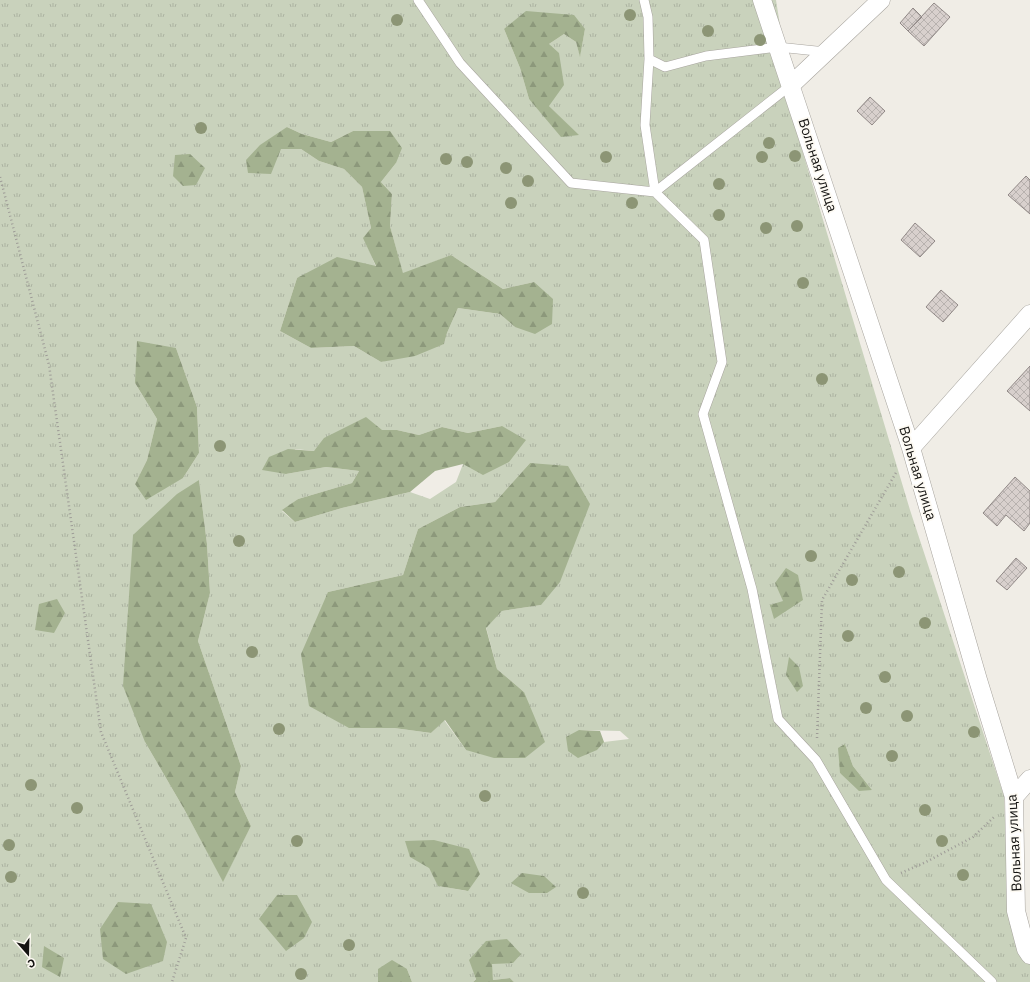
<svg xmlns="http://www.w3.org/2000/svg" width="1030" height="982" font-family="'IBM Plex Sans',sans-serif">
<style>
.grass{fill:url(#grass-tufts);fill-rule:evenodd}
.forest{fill:url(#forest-firs)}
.building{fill:url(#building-cross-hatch);stroke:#918987}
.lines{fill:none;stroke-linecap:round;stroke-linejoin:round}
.lane-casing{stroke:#a7a49e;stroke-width:10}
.street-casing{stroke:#a7a49e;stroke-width:19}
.path{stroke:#9e9c97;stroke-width:2.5;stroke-dasharray:1 3;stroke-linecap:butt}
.lane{stroke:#fff;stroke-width:9}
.street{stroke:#fff;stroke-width:18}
.tree{fill:#8c9575}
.labels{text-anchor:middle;stroke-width:3.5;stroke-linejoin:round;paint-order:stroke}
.street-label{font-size:14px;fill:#151412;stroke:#fdfaf3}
</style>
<defs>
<pattern id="grass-tufts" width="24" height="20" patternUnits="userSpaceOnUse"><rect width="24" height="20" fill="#c9d2bc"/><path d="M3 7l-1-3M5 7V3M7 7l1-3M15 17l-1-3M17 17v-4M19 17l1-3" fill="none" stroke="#acb3a1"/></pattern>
<pattern id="forest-firs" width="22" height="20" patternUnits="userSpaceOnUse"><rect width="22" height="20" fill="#a4b290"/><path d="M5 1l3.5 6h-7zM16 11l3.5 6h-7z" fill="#8c987b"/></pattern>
<pattern id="building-cross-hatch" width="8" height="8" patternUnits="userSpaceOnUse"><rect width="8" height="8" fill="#d8d0cd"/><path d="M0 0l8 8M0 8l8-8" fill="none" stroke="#b8b2af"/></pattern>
</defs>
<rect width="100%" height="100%" fill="#f0ede6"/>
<!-- grass -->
<path class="grass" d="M0,0H776L797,133L910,510L1004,796L1009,919L1030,961V982H514L510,978L493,980L491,963H513L507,939L473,982H412L407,969H378V982H0ZM504,29H585L580,56L576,42L564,34L549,44V106L578,135L529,99L520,68ZM287,127L302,134L331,142L353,131L396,163L381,182L392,194L390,226L403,274L451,255L503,289L534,282L515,327L500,314L458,308L447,333L444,344L381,362L354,346L311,348L280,331L297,278L376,267L364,238L371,228L362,187L344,169L319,161L301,149H281ZM176,348L197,407L199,453L183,478L135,484L147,460L157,419L135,383ZM502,426L463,464L456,482L430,499L410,492L342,508L295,522L282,511L298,499L352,483L359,471L326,467L286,474L295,449L314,451L382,430H397L419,435L442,427L468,433ZM530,463L541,605L502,611L486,627L497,669L524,692L466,750L444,720L431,733L394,728L328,592L403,575L418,529L460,507L495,502ZM199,480L207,544L210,593L198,641L241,766L235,792L251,826L223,881L184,809L145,742ZM579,730L620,731L629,739L604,742ZM845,744L853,766L872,790L840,773ZM429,868L467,891L439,886Z"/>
<!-- forest -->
<path class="forest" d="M526,11L574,15L585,29L580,57L576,42L564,34L549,44L559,53L564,85L549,106L579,135L561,137L529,99L520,68L504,29Z
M287,127L302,134L331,142L353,131H390L402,148L396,163L381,182L392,194L390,226L403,273L451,255L503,289L534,282L553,299L552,324L535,334L515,327L500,314L458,308L447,333L444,344L415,356L381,362L354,346L311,348L280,331L297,278L337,257L376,266L363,238L371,228L362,187L344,169L319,161L301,149H281L271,174L248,173L246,160L260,145Z
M190,154L205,168L196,185L183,186L173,176L175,155Z
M137,341L176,348L197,407L199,453L183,478L146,500L135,484L147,460L157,419L135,383Z
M366,417L382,430H397L419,435L442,427L468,433L502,426L526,440L509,462L483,475L463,464L435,471L410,492L342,508L295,522L282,510L298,499L352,483L359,471L326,467L286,474L262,470L269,457L288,449L314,451L324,438Z
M530,463L568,466L590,504L560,582L541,605L502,611L486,628L497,669L524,692L545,742L525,758H494L466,750L445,720L431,733L394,728H349L309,706L301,654L328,592L403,575L418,529L460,507L495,502Z
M199,480L207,544L210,593L198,641L241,766L235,792L251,826L223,882L184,809L145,742L123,686L133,535L177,494Z
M786,568L798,575L803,600L774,619L770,605L783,601L775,583Z
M57,599L65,613L54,633L35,630L39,604Z
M789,657L799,667L803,686L797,692L786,675Z
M579,730L600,731L604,742L597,750L578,758L568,751L566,737Z
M845,744L853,766L872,790L859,791L840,773L838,748Z
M434,840L469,849L480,874L468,891L438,886L429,868L410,857L405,841Z
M522,873L544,876L556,887L547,893H529L511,883Z
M277,895H297L312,922L304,938L286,951L259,919Z
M118,902L151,904L167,942L163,961L126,974L103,959L100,929Z
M507,939L521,954L513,963L492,964L493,980L510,978L514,982H473L476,979L469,960L486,941Z
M44,946L64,958L60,977L42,967Z
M392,960L407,969L412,982H378V969Z"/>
<!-- building -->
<path class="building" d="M934,3L950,17L924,46L908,31Z
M913,8L922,17L908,31L900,23Z
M870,97L885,111L872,125L857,111Z
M1026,176L1030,180V214L1008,195Z
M915,223L935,241L920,257L901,240Z
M941,290L958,305L943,322L926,307Z
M1030,366V411L1007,391Z
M1015,477L1030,491V523L1024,531L1006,515L997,526L983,513Z
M1016,558L1027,568L1007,590L996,581Z"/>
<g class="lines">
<!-- lane casing -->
<g class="lane-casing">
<path id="lane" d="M418,0L460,63L571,183L655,192L704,240L722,362L703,414L752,589L778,719L816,760L886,880L992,982
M644,0L648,17L649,59L645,125L655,192L791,85
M649,59L665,67L706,56L778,47L826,52"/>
</g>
<!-- street casing -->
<g class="street-casing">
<path id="street" d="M762,0L911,448L978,680L1014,797L1016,911L1026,949L1030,955
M791,85L881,0
M911,448L1030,314
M1014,797L1030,779"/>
</g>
<!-- path -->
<path class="path" d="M0,177L49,365L101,732L186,938L172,982
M817,738L822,600L897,471
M901,873L926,862L973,837L994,817"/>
<!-- lane -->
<use href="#lane" class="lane"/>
<!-- street -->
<use href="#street" class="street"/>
</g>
<!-- trees -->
<g class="tree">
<circle cx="630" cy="15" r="6"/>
<circle cx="397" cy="20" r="6"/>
<circle cx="708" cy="31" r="6"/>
<circle cx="760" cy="40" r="6"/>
<circle cx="201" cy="128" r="6"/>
<circle cx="769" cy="143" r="6"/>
<circle cx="795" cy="156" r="6"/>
<circle cx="606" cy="157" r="6"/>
<circle cx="762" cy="157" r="6"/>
<circle cx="446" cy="159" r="6"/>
<circle cx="467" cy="162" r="6"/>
<circle cx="506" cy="168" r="6"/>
<circle cx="528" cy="181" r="6"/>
<circle cx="719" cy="184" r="6"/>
<circle cx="511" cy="203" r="6"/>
<circle cx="632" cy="203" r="6"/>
<circle cx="719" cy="215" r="6"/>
<circle cx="797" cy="226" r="6"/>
<circle cx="766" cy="228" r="6"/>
<circle cx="803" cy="283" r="6"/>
<circle cx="822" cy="379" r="6"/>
<circle cx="220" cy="446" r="6"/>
<circle cx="239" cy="541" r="6"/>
<circle cx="811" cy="556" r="6"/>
<circle cx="899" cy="572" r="6"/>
<circle cx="852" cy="580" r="6"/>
<circle cx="925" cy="623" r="6"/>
<circle cx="848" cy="636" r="6"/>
<circle cx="252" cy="652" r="6"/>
<circle cx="885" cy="677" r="6"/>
<circle cx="866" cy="708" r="6"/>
<circle cx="907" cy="716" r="6"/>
<circle cx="279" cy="729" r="6"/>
<circle cx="974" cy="732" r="6"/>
<circle cx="892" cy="756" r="6"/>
<circle cx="31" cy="785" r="6"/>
<circle cx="485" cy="796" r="6"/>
<circle cx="77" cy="808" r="6"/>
<circle cx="925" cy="810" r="6"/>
<circle cx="297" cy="841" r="6"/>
<circle cx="942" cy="841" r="6"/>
<circle cx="9" cy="845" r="6"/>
<circle cx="963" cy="875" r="6"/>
<circle cx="11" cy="877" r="6"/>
<circle cx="583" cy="893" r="6"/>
<circle cx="349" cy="945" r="6"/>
<circle cx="301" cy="974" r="6"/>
</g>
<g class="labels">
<!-- street labels -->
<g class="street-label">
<text transform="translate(818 165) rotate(72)" y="5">Вольная улица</text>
<text transform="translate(918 473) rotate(73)" y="5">Вольная улица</text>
<text transform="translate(1014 843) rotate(-93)" y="5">Вольная улица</text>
</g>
</g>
<!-- north arrow -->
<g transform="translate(28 954) rotate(160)" stroke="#fdfaf3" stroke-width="3" paint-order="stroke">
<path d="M0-3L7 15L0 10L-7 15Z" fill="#151412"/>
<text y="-6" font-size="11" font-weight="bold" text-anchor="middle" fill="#151412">С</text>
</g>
</svg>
